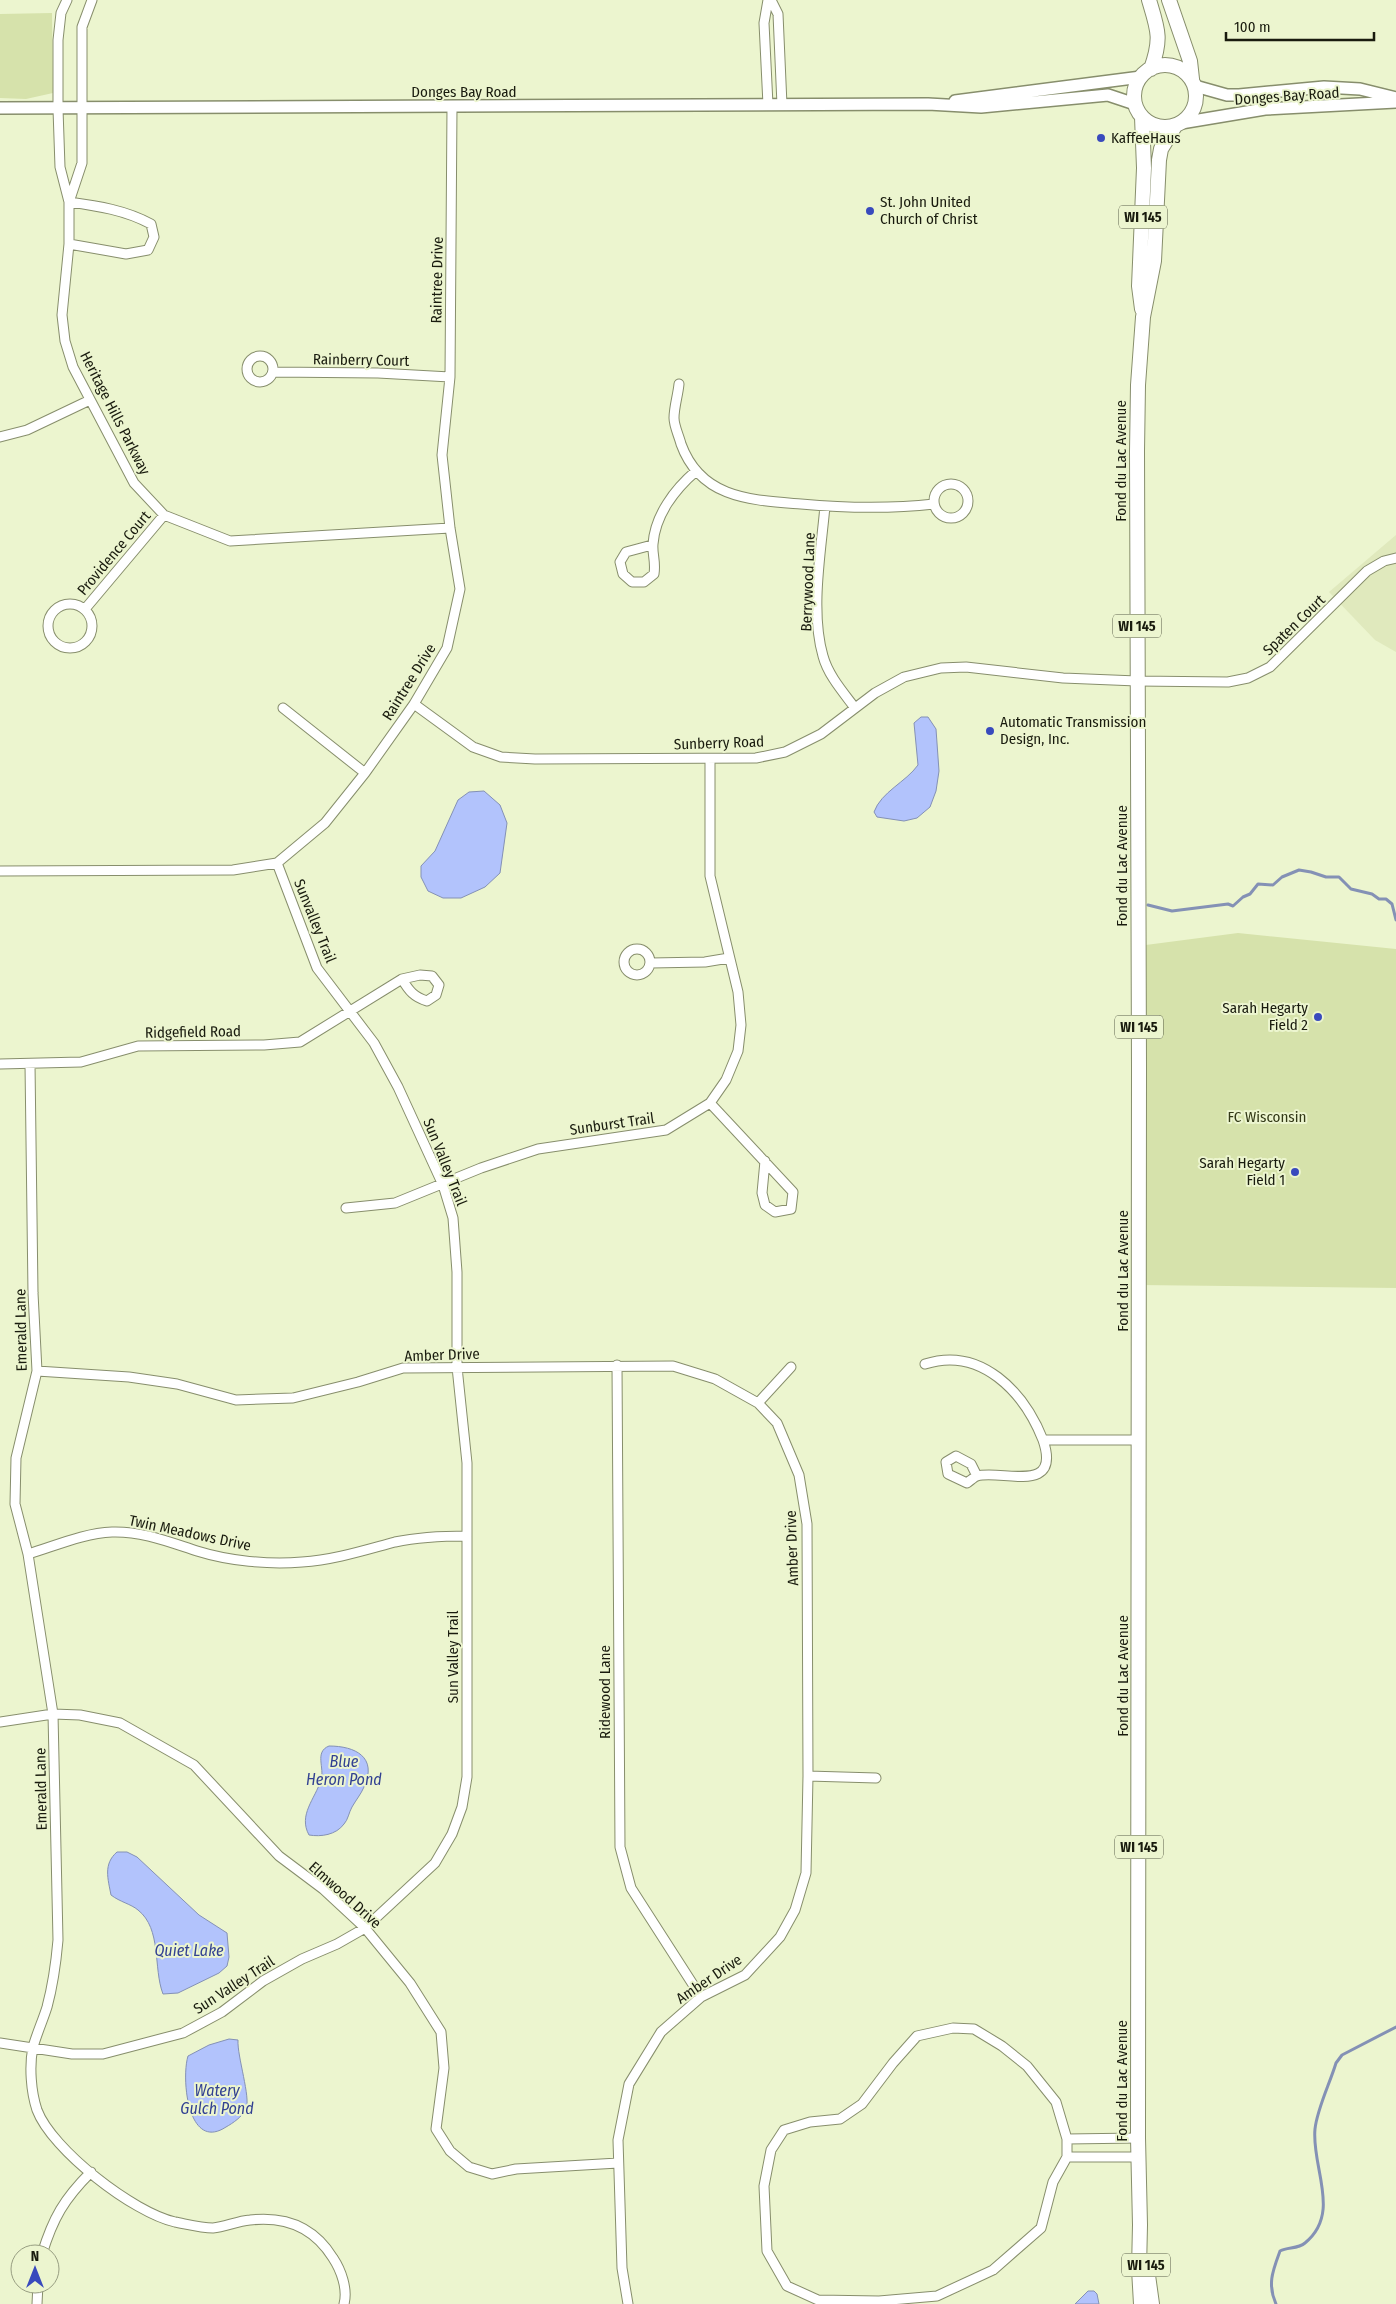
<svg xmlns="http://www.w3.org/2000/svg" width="1396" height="2304" font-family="'Fira Sans Condensed',sans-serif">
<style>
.built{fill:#e0e9bd}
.green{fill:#d6e2ab}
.water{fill:#b2c3fc;stroke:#8491b5}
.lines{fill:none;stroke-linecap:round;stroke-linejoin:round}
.stream{stroke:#8491b5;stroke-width:3}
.minor-casing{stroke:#878e6c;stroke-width:11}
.tertiary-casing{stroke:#878e6c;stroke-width:14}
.primary-casing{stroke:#878e6c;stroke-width:16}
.minor{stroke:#fff;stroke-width:9}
.tertiary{stroke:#fff;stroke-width:11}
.primary{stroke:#fff;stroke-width:14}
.poi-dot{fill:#394abd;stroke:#ecf5cf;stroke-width:2}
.labels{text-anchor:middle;stroke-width:4;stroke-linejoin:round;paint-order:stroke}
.shield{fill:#ecf5cf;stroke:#585c48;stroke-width:1}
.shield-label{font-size:14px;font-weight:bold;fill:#191b0e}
.street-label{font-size:15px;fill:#191b0e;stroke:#ecf5cf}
.poi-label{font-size:15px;fill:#191b0e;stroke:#ecf5cf;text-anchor:start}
.park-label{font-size:15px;fill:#333917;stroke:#ecf5cf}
.water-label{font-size:16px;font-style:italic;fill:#324192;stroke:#ecf5cf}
</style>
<rect width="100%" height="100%" fill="#ecf5cf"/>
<!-- built -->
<path class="built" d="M1396,535V652L1375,640L1329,592Z"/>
<!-- green -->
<path class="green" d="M52,13L53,93L26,99L0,98V14Z
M1238,933L1396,949V1288L1139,1285L1138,946Z"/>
<!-- water -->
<path class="water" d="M921,717H928L936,729L939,771L936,791L930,807L917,818L904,821L877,817L874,812C881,792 906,782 918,765L914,723Z
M484,791L500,805L507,823L500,873L485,887L461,898H443L428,891L421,877V866L435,851L458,800L469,792Z
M329,1746C355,1746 378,1757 364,1787C361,1794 356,1800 352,1807C349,1812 348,1820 344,1824C336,1835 321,1837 309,1835C298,1815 315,1799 321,1780C325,1768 314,1752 329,1746Z
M117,1852H127L137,1857L199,1915L227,1933L229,1957L227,1966L219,1973L178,1993L163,1994C153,1968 162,1929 138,1910C131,1904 120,1902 111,1895C108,1879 103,1864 117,1852Z
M229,2039L238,2040C237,2056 251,2098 246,2109C242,2117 233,2123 226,2127C188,2152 181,2079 188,2056L209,2045Z
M1088,2291H1094L1097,2294L1099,2304H1075Z"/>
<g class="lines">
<!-- stream -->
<path class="stream" d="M1148,905L1172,911L1228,904L1233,906L1243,897L1250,894L1258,884L1273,885L1282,877L1299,870L1311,872L1326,877H1339L1351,889L1372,894L1379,899H1386L1392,904L1396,920
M1276,2304C1267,2284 1273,2270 1280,2251C1288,2247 1298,2249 1305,2243C1342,2213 1311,2167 1315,2129C1317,2109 1330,2083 1336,2063L1342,2055L1396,2027"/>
<!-- minor casing -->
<g class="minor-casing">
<path id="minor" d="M67,0L61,13L58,40V109L60,167L69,202V244L62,315L65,341L73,367L134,483L164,515L230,541L450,528
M768,0L764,23L768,105
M771,0L778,14L782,105
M69,202L82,163V27L92,0
M69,244L126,254L148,250L154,237L151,224C125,210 98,206 69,202
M247 369a13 13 0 1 1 26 0a13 13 0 1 1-26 0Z
M273,372L378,373L450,377
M679,384C678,395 674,407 674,418C674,426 679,436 681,444C701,499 751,500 801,504C845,508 890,509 934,504
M0,437L27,430L90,400
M934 501a17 17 0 1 1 34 0a17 17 0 1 1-34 0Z
M825,506C821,552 810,611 823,656C828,675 843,692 855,708
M652,545L626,552L620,562L623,574L632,582H644L654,574C656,561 652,554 653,544C655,515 675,489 696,471
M48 626a22 22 0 1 1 44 0a22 22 0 1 1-44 0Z
M85,609L164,515
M414,704L473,747L501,757L535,759L756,758L785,752L821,734L875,693L904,677L941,668L966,667L1063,678L1137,681L1228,682L1248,678L1270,667L1367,571L1384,561L1396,558
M283,708L365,773
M0,871L233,870L277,863L325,823L365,773L414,704L447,648L460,589L450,528L442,455L450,377L452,107
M624 962a13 13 0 1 1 26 0a13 13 0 1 1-26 0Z
M651,963L705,962L729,958
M0,1064L81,1062L138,1046L264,1045L300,1042L402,979L420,975L432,976L439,985L436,995L427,1001C414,997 409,991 402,979
M30,1064L33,1293L37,1371L16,1458L15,1504L28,1554L53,1714L58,1940C56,1963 53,1985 47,2007C43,2020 37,2033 33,2047C29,2066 31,2092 37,2110C52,2150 134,2213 175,2222C186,2224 201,2228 213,2228C225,2227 237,2221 250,2220C285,2216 314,2227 333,2258C341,2270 348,2289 344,2304
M710,1103L793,1192L791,1209L775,1212L765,1205L762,1193L765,1161
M346,1208L395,1203L481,1168L538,1149L666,1130L710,1103L726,1080L738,1051L741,1025L738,992L710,876V759
M925,1364C981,1346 1024,1392 1043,1440H1139
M617,1365L620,1847L631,1888L701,1997
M37,1371L129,1377L177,1384L236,1400L293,1398L358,1382L403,1368L673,1366L715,1379L758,1403L777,1423L799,1475L807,1524L808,1776L806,1873L795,1910L780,1937L745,1975L701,1997L661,2032L629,2084L618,2140L622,2268L628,2304
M758,1403L791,1367
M977,1476L971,1464L956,1456L946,1462L948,1474L967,1483C970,1481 974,1477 977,1476C1001,1469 1062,1496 1043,1440
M28,1554C55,1546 84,1533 112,1532C142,1531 169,1542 197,1551C229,1561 269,1565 302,1562C334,1560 365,1550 395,1542C419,1537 443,1536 467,1536
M0,1722L53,1714L80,1715L120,1723L194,1765L279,1856L323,1889L365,1928L410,1983L441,2032L444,2068L436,2129L450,2151L469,2167L492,2174L516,2169L618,2163
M808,1776L876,1778
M953,2028L974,2029L1002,2046L1027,2066L1056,2102L1067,2139V2157L1053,2182L1041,2228L993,2270L937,2296L879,2301L818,2300L787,2286L767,2251L764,2186L771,2150L784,2130L810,2122L840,2119L862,2104L893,2063L917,2036Z
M0,2043L72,2054H103L183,2033L222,2012L263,1981L302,1959L337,1944L365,1928L435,1863L452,1834L462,1807L467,1777V1463L457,1367V1272L453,1218L443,1185L398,1087L374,1043L317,968L277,863
M1067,2139L1138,2138
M1067,2157H1138
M42,2254C53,2218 64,2199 91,2172
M37,2304L38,2284"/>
</g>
<!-- tertiary casing -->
<g class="tertiary-casing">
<path id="tertiary" d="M1195,86L1227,95H1239L1324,87L1360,89L1396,98
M955,101L1141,77
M0,108L928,104L981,107L1108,95L1135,104
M1181,123L1265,109L1396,102"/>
</g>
<!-- primary casing -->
<g class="primary-casing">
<path id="primary" d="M1149,0C1158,30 1162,38 1151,69
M1169,0L1190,61L1192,79
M1134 96a31 31 0 1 1 62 0a31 31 0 1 1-62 0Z
M1142,117L1144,168L1139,286L1142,309
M1147,2268L1152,2304
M1141,2304L1139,2269L1140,2225L1138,2138L1139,1068L1137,451L1138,385L1143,317L1154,261L1159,160L1161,149L1175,126"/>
</g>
<!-- minor -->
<use href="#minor" class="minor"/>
<!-- tertiary -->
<use href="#tertiary" class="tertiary"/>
<!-- primary -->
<use href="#primary" class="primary"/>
</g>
<!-- markers -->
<g class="poi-dot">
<circle cx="1101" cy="138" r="5"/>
<circle cx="870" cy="211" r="5"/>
<circle cx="990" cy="731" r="5"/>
<circle cx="1318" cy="1017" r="5"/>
<circle cx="1295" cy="1172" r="5"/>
</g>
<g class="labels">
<!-- shield labels -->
<g class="shield">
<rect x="1119" y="205.5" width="48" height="23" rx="4"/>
<rect x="1113" y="614.5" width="48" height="23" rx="4"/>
<rect x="1115" y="1015.5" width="48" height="23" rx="4"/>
<rect x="1115" y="1835.5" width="48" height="23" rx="4"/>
<rect x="1122" y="2253.5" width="48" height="23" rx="4"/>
</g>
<g class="shield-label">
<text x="1143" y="222">WI 145</text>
<text x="1137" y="631">WI 145</text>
<text x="1139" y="1032">WI 145</text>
<text x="1139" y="1852">WI 145</text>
<text x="1146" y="2270">WI 145</text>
</g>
<!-- street labels -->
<g class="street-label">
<text x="464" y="97">Donges Bay Road</text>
<text transform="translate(1287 96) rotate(-4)" y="5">Donges Bay Road</text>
<text transform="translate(437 280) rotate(-89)" y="5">Raintree Drive</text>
<text transform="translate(361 360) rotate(1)" y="5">Rainberry Court</text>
<text transform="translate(115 413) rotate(63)" y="5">Heritage Hills Parkway</text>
<text transform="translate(1121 461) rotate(-90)" y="5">Fond du Lac Avenue</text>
<text transform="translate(114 553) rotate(-50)" y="5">Providence Court</text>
<text transform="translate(808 582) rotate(-88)" y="5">Berrywood Lane</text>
<text transform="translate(1294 625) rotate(-44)" y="5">Spaten Court</text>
<text transform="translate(409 682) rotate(-58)" y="5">Raintree Drive</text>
<text transform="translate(719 743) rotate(-2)" y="5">Sunberry Road</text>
<text transform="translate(1122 866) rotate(-90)" y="5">Fond du Lac Avenue</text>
<text transform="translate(315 921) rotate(68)" y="5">Sunvalley Trail</text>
<text transform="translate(193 1032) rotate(-1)" y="5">Ridgefield Road</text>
<text transform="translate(612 1124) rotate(-8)" y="5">Sunburst Trail</text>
<text transform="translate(445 1162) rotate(68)" y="5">Sun Valley Trail</text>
<text transform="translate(1123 1271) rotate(-90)" y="5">Fond du Lac Avenue</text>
<text transform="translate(21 1330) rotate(-91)" y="5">Emerald Lane</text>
<text transform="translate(442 1355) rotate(-2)" y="5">Amber Drive</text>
<text transform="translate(190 1533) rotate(12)" y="5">Twin Meadows Drive</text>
<text transform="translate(792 1548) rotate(-92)" y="5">Amber Drive</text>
<text transform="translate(453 1657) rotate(-90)" y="5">Sun Valley Trail</text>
<text transform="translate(1123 1676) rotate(-90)" y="5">Fond du Lac Avenue</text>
<text transform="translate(605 1692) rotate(-90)" y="5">Ridewood Lane</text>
<text transform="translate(41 1789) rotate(-91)" y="5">Emerald Lane</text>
<text transform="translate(345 1895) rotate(42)" y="5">Elmwood Drive</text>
<text transform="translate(709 1979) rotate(-34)" y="5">Amber Drive</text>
<text transform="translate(234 1985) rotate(-33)" y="5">Sun Valley Trail</text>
<text transform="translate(1122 2081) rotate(-90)" y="5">Fond du Lac Avenue</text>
</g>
<!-- poi labels -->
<g class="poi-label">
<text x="1111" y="143">KaffeeHaus</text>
<text x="880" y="207">St. John United<tspan x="880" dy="17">Church of Christ</tspan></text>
<text x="1000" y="727">Automatic Transmission<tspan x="1000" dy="17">Design, Inc.</tspan></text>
<text x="1308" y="1013" text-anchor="end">Sarah Hegarty<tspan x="1308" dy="17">Field 2</tspan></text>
<text x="1285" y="1168" text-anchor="end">Sarah Hegarty<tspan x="1285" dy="17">Field 1</tspan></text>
</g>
<!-- park labels -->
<g class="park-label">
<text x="1267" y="1122">FC Wisconsin</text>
</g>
<!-- water labels -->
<g class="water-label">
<text x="344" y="1767">Blue<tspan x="344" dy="18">Heron Pond</tspan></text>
<text x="189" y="1956">Quiet Lake</text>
<text x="217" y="2096">Watery<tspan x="217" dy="18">Gulch Pond</tspan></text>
</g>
</g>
<!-- north arrow -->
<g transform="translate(35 2269)"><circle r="24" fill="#ecf5cf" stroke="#989e82"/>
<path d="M0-4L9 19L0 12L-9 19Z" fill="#394abd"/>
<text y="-8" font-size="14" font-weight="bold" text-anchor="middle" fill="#191b0e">N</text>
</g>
<!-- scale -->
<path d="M1226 32v8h148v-8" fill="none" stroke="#191b0e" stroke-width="2.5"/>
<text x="1234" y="32" font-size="15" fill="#191b0e" stroke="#ecf5cf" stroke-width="4" paint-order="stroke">100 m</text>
</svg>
